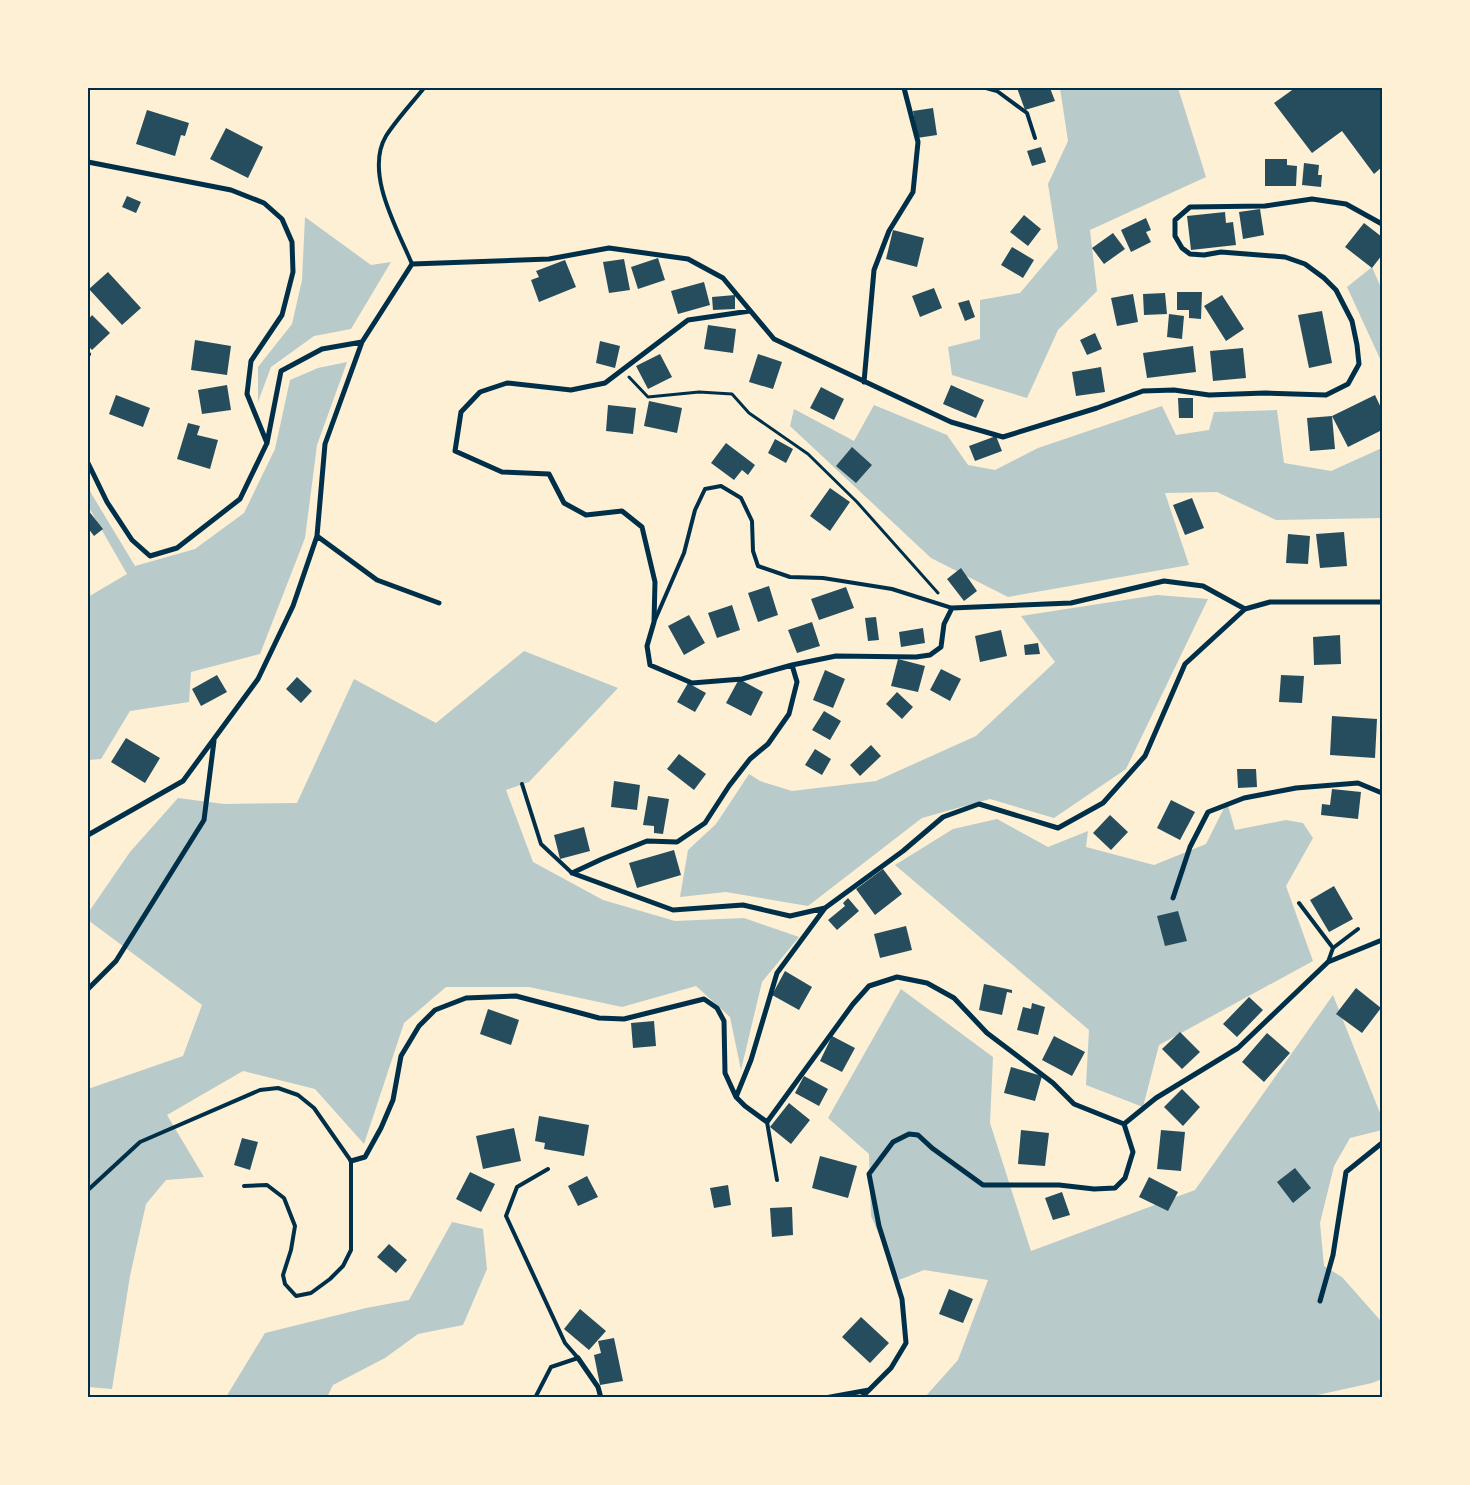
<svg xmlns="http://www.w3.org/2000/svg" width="1470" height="1485" font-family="Inter,sans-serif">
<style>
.green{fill:#b9caca}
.building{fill:#264d5e}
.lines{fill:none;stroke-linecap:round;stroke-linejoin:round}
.path{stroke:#003049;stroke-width:3}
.service{stroke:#003049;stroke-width:4}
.minor{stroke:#003049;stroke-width:5}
.neatline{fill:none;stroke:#003049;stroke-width:2}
</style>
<rect width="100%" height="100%" fill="#fdf0d5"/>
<!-- green -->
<path class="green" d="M1060,88H1178L1206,177L1090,230L1097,291L1058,330L1027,398L952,375L948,347L980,339V300L1020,293L1058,248L1048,184L1068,141Z
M305,217L371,265L391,262L351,329L314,336L271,367L258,402V367L292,324L302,280Z
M1372,267L1382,290V363L1347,287Z
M347,362L317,445L305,538L260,654L191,672L189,702L130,711L101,759L88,760V597L127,574L88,506V488L135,566L195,549L244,513L275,449L290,380L318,368Z
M874,405L947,435L968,465L995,470L1038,448L1162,406L1176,435L1209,430L1214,412L1277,410L1284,463L1331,471L1382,448V518L1276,520L1217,492L1165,493L1189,565L1008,597L931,558L790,426L794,409L854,441Z
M1157,595L1208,599L1126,769L1054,818L990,799L922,818L808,906L726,892L680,897L688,850L716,824L749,774L760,781L792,791L876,781L976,736L1055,662L1021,616Z
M524,651L618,688L529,782L506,790L533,862L603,900L675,921L744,918L799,937L762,982L741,1070L730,1017L696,986L622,1007L529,987H446L404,1023L364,1144L315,1089L243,1071L167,1115L204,1177L166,1180L146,1204L130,1276L112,1389L88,1387V1089L183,1056L202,1005L88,920V913L130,852L178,798L224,804L297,803L354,679L436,723Z
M1227,802L1235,830L1286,820L1303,823L1313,838L1286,886L1313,961L1159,1045L1143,1107L1086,1085L1089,1030L895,865L953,829L997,819L1048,847L1088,831L1086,847L1154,865L1206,844Z
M901,989L993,1057L990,1123L1031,1251L1195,1190L1333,995L1382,1118V1130L1350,1138L1334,1166L1320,1223L1324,1266L1342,1277L1380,1320L1382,1319V1379L1372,1383L1304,1398H1168L1163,1395L1158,1398L925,1397L958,1360L988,1280L924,1270L899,1280L871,1216L869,1154L828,1118Z
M452,1222L483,1229L487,1269L463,1325L418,1334L385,1358L333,1385L327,1397H226L265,1333L366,1308L409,1300Z"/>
<!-- building -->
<path class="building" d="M1017,88H1050L1055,101L1025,110Z
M1295,88H1382V167L1374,174L1342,131L1312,153L1274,103Z
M933,108L937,135L917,138L913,111Z
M147,110L189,123L185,136L181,135L175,156L136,144Z
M226,128L263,147L248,178L210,159Z
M1041,147L1046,162L1032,166L1027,151Z
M1265,159H1287V165L1297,166L1296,186H1265Z
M1304,163L1319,165L1318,175H1322L1321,187L1302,185Z
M127,196L141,202L136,213L122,207Z
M1260,209L1264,235L1243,239L1239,212Z
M1225,212L1226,223L1233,222L1236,245L1191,250L1187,216Z
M1024,215L1041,229L1028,246L1010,232Z
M1146,218L1151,230L1146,232L1151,242L1131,252L1121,230Z
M1364,223L1382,237V255L1372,268L1345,247Z
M893,230L924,238L917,267L886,259Z
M1113,233L1125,249L1104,264L1092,248Z
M1012,247L1034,260L1023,278L1001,265Z
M658,258L665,280L638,289L631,267Z
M624,259L630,290L609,293L603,262Z
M565,260L576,287L539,302L531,280L539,277L536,271Z
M108,272L141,308L122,325L89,289Z
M704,282L710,305L678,314L671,291Z
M934,288L942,308L920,317L912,296Z
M1177,292H1202L1201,319L1189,318V310H1177Z
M1165,293L1167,314L1144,315L1143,294Z
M1133,294L1138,322L1117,326L1111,298Z
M735,295V309L713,310L712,297Z
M1222,295L1244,329L1226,341L1204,306Z
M969,300L975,317L965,321L958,303Z
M1322,311L1332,363L1309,368L1298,315Z
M1169,314L1184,316L1182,339L1167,337Z
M92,315L110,333L92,350L88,346V320Z
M708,325L736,329L733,353L704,349Z
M1095,333L1102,349L1087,355L1080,340Z
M195,340L231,346L227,375L191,370Z
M600,341L620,346L615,368L596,363Z
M1193,346L1196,372L1147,378L1143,353Z
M1243,348L1246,378L1213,381L1210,351Z
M660,354L672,377L648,389L636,366Z
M758,354L782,362L773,389L749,382Z
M1101,367L1105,392L1076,396L1072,372Z
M227,385L231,410L202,414L198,390Z
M951,385L984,400L976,418L943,404Z
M821,387L844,399L834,420L810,408Z
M116,395L150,408L143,427L109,414Z
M1375,395L1382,410V430L1348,447L1332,416Z
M1178,398H1193V418H1179Z
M649,401L682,408L677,433L644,426Z
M608,405L636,408L633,434L606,431Z
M1332,416L1335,449L1310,451L1307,418Z
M188,423L200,426L197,435L218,440L210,469L177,459Z
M996,436L1002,451L975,461L969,446Z
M775,439L793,449L786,463L768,453Z
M726,443L755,465L748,475L742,470L734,480L711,463Z
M852,447L872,465L856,483L836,466Z
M830,488L850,502L830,531L810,516Z
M1192,498L1204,528L1185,535L1173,505Z
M88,510L103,529L94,536L88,528Z
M1344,532L1347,566L1320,568L1316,534Z
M1288,534L1310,536L1308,564L1286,563Z
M961,568L977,591L964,601L947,579Z
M769,586L778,615L758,622L748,593Z
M846,587L854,608L819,620L811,599Z
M732,605L740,630L717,638L708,613Z
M689,615L705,643L684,655L668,626Z
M876,617L879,640L868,641L865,618Z
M812,622L820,646L797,653L788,630Z
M923,628L925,643L901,647L899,632Z
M1001,630L1007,656L980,662L975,636Z
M1340,635L1341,664L1314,665L1313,637Z
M1038,643L1040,654L1025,655L1024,645Z
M898,659L925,666L918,692L891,686Z
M941,669L961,679L950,701L930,690Z
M825,670L845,679L833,708L813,700Z
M217,675L227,692L201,706L192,689Z
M1281,675L1304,676L1302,703L1279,702Z
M297,677L312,691L301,703L286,689Z
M739,679L763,692L751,716L726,703Z
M688,683L706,693L695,712L677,702Z
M897,692L913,707L902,719L886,704Z
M824,711L841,721L830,740L812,730Z
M1332,716L1377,719L1375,758L1330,755Z
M126,738L160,758L145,783L111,762Z
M871,745L881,756L860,776L850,765Z
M815,749L831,759L822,775L805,765Z
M679,754L706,774L694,790L667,769Z
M1237,769H1256L1257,787L1238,788Z
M614,781L640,785L637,810L611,807Z
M1332,789L1361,792L1358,819L1321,815L1322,804L1330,805Z
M648,796L669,799L663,834L654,833V826L643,825Z
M1171,800L1195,812L1180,840L1157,828Z
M1110,815L1128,832L1111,850L1093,833Z
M584,827L590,851L560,859L554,835Z
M674,850L681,875L637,888L629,863Z
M883,869L902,894L875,915L856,889Z
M1334,886L1353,919L1329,932L1310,900Z
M848,898L859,911L837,930L828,920L845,906L843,903Z
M1178,911L1187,941L1165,946L1157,916Z
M906,926L912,950L880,958L874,934Z
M785,971L812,987L799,1010L772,995Z
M984,984L1012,990V993L1007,992L1002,1015L979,1010Z
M1356,988L1381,1008L1362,1033L1336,1014Z
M1249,997L1263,1010L1237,1037L1223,1024Z
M1032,1003L1045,1007L1038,1035L1017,1030L1023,1007L1031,1009Z
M488,1009L519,1020L511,1045L480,1034Z
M654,1021L656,1046L633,1048L631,1023Z
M1180,1032L1200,1052L1182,1069L1162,1049Z
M1267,1033L1290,1053L1264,1082L1242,1062Z
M832,1036L855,1048L842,1072L820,1061Z
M1054,1036L1085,1052L1072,1076L1042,1060Z
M1011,1067L1042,1076L1035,1101L1004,1093Z
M804,1076L828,1089L819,1106L795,1093Z
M1182,1089L1200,1107L1183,1126L1164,1107Z
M789,1103L810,1120L791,1144L770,1127Z
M539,1116L589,1125L584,1156L544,1149L545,1143L535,1141Z
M514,1128L521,1161L483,1169L476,1136Z
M1021,1130L1049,1133L1045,1166L1018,1164Z
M1161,1130L1185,1132L1181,1171L1157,1169Z
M242,1138L258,1142L250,1170L234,1165Z
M820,1156L857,1166L848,1198L812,1188Z
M1295,1168L1311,1188L1293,1203L1277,1182Z
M470,1172L495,1184L481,1212L456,1199Z
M587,1176L598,1197L578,1206L568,1186Z
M1149,1177L1178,1192L1168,1211L1139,1197Z
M728,1185L731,1205L714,1208L710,1188Z
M1062,1192L1070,1215L1053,1220L1045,1198Z
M792,1207L793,1235L772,1237L770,1208Z
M389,1244L407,1260L396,1273L377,1257Z
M949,1289L973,1299L963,1323L939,1314Z
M580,1309L606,1331L589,1350L564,1329Z
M861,1317L889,1343L870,1363L842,1337Z
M614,1338L623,1381L600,1385L594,1355L601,1353L598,1341Z"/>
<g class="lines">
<!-- path -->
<path class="path" d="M629,377L648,397L699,392L732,394L749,413L808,454L857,502L938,593"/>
<!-- service -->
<path class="service" d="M986,88L997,91L1027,113L1035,138
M412,264C398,230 364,173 386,136C397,119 412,103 424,88
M88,356L89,354
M655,620L684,553L695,510L705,489L721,486L741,498L752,521L753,551L758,566L790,577L823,578L892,589L952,608
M522,784L541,844L572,873
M1299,903L1333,948L1328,962
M1333,948L1358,929
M767,1122L777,1180
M88,1190L140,1142L260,1090L278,1088L298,1095L314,1108L351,1161V1250L343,1266L330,1279L311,1293L296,1296L285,1284L283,1275L291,1250L295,1226L284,1198L267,1185L244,1186
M535,1398L551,1367L578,1358L565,1343L506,1216L517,1187L548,1169"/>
<!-- minor -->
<path class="minor" d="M88,162L231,190L264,203L282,219L292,242L293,272L282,315L251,361L247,394L267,443
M750,311L688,320L605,383L571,390L507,383L480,392L461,412L455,451L502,472L549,474L564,503L586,515L622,511L642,527L655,582L654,622L647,646L650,665L692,683L742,679L792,665L836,656L916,657L930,655L941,647L944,624L952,608L1071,603L1164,581L1203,586L1245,609
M864,382L874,270L889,231L913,192L918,142L904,88
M88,463L107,502L132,540L150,556L177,548L240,499L267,443L281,371L322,349L362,342
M317,536L377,580L439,603
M88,835L183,781L258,679L293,606L317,536L325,444L362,342L412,264L549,259L609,248L688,259L723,278L774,339L951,422L1003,437L1097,408L1143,391L1174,390L1209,395L1265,393L1326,395L1348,384L1359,364L1357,345L1352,321L1336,290L1324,278L1305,264L1285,257L1221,252L1204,255L1190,254L1182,248L1175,236V220L1190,207L1265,206L1312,199L1346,204L1382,224
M572,873L602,859L647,841L677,842L705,823L729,786L750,759L768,744L789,714L797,682L792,665
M572,873L673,910L743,905L790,916L825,908
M1173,898L1190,847L1208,812L1244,798L1296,788L1358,783L1382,793
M88,989L116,961L204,820L214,741
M1124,1124L1156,1098L1238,1048L1328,962L1382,940
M351,1161L365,1157L381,1128L393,1100L401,1056L419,1026L435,1010L466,998L516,996L599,1018L624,1019L704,999L717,1008L724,1021L725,1073L736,1097
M1320,1301L1333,1255L1346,1172L1382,1143
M578,1358L598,1387L601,1398
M825,1398L869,1390
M861,1398L891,1368L906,1343L902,1299L879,1226L869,1174L893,1142L909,1134L918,1135L932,1148L983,1185H1059L1094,1189L1115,1188L1125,1178L1133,1152L1124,1124L1074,1104L1053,1083L987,1033L954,998L927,983L897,977L869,986L853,1004L767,1122L745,1106L736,1097L751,1060L777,973L825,908L903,851L943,817L979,804L1058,828L1103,803L1145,756L1185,664L1245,609L1270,602H1382"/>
</g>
<!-- border -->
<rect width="1470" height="1485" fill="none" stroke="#fdf0d5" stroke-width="178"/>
<rect x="89" y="89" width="1292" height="1307" class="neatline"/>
</svg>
